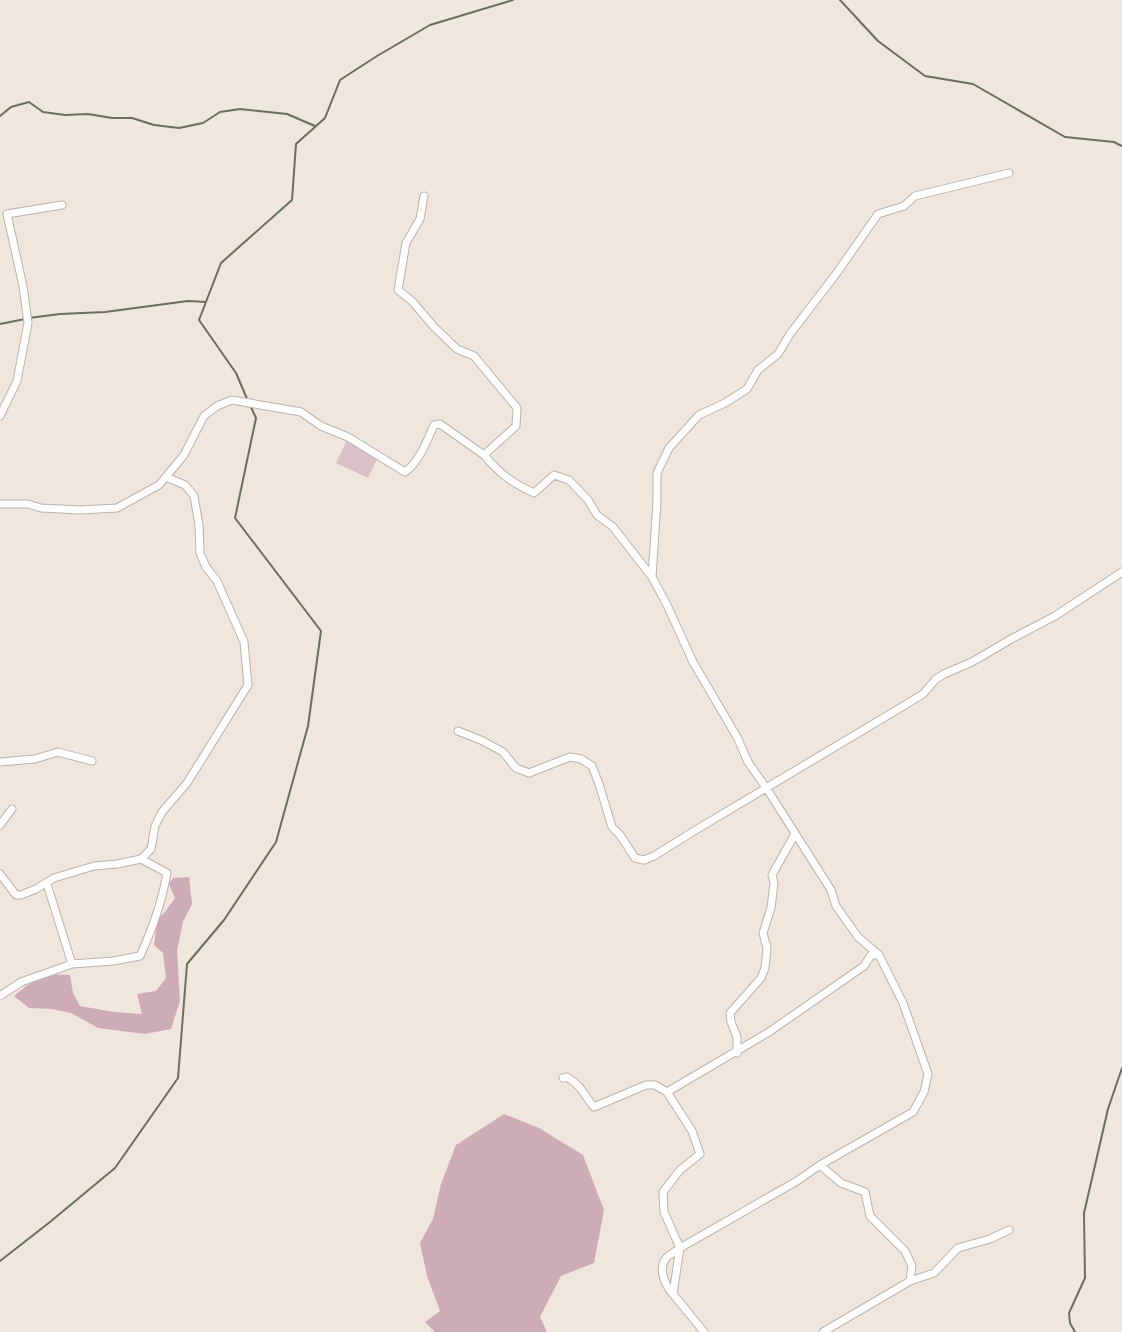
<svg xmlns="http://www.w3.org/2000/svg" width="1122" height="1332" font-family="Jost,sans-serif">
<style>
.green{fill:#dac1c9}
.forest{fill:#ceacb7}
.lines{fill:none;stroke-linecap:round;stroke-linejoin:round}
.stream{stroke:#696f5a;stroke-width:2}
.street-casing{stroke:#bcb3ab;stroke-width:9}
.street{stroke:#fff;stroke-width:7}
</style>
<rect width="100%" height="100%" fill="#efe6de"/>
<!-- green -->
<path class="green" d="M349,436L380,453L368,478L336,463Z"/>
<!-- forest -->
<path class="forest" d="M189,877L192,904L183,922L177,951L180,1001L171,1029L145,1034L98,1028L71,1013L51,1009L29,1008L14,996C32,980 45,972 70,975L73,993L80,1006L114,1012L142,1014L137,994L156,991L166,978L163,953L154,945L157,920L165,912L175,898L169,884L173,878Z
M504,1114L539,1128L583,1155L604,1210L594,1263L561,1276L540,1317L547,1332H435L425,1322L440,1311L427,1276L420,1243L433,1219L441,1184L456,1145Z"/>
<g class="lines">
<!-- stream -->
<path class="stream" d="M840,0L878,41L925,76L973,84L1065,137L1114,142L1122,146
M0,116L11,107L29,102L43,112L65,115L88,114L112,118H132L154,125L179,128L203,123L220,112L240,109L287,114L315,126
M29,318L60,314L105,312L188,301L206,302
M0,324L25,319
M248,401L236,373L199,320L221,263L292,200L296,144L325,118L340,80L377,56L430,25L513,0
M0,1261L50,1222L115,1168L178,1078L187,964L224,920L276,842L308,726L321,631L235,518L256,418L250,405
M1075,1332L1070,1323L1069,1313L1085,1278L1084,1213L1108,1109L1122,1068"/>
<!-- street casing -->
<g class="street-casing">
<path id="street" d="M424,196L420,219L406,243L398,290L412,301L434,327L457,349L474,356L517,408L516,426L484,455C500,474 512,483 534,493L554,475L569,480L588,500L597,515L613,527L652,577L667,605L693,662L737,737L748,762L767,789L831,890L836,906L858,937L879,955L903,1003L928,1074L924,1092L913,1112L820,1165L797,1181L680,1248L673,1294L704,1332
M0,416L17,381L28,323L23,286L7,214L62,205
M0,504H28L41,508L80,510L117,508L159,485L184,455L204,416L217,406L232,400L301,412L321,426L348,437L405,472C419,462 427,441 434,425L440,424L484,455
M652,577L657,501V473L669,448L699,415L725,403L747,389L758,370L778,354L790,334L836,274L878,214L904,206L915,196L1009,173
M458,731L483,741L503,752L516,768L529,773L570,757L581,759L592,766L599,784L612,827L620,835L635,858L644,860L654,856L694,831L900,708L923,694L936,679L944,674L972,662L1013,638L1055,616L1122,572
M0,762L35,759L58,752L92,761
M0,825L12,809
M0,874L16,895H21L36,889L54,878L94,866L117,864L141,859L151,849L155,826L162,812L187,783L248,685L244,642L217,581L206,567L200,553L199,525L194,496L185,485L166,477
M47,884L72,964
M0,996L21,982L72,964L113,961L140,956C152,930 162,902 167,873L141,859
M737,1053V1037L731,1022L730,1013L761,978L765,968L767,948L763,933L771,908L774,883L772,875L795,834
M563,1078L567,1077C582,1086 583,1094 594,1107L646,1085H655L667,1092L769,1032L864,966L871,955H878
M667,1092L692,1131L700,1154L680,1170L663,1192L664,1212L680,1248C676,1251 671,1254 667,1257C657,1268 665,1285 673,1294
M820,1165L841,1183L865,1192L870,1216L905,1251L912,1266L910,1281
M823,1332L910,1281L934,1273L958,1248L990,1239L1009,1230"/>
</g>
<!-- street -->
<use href="#street" class="street"/>
</g>
</svg>
